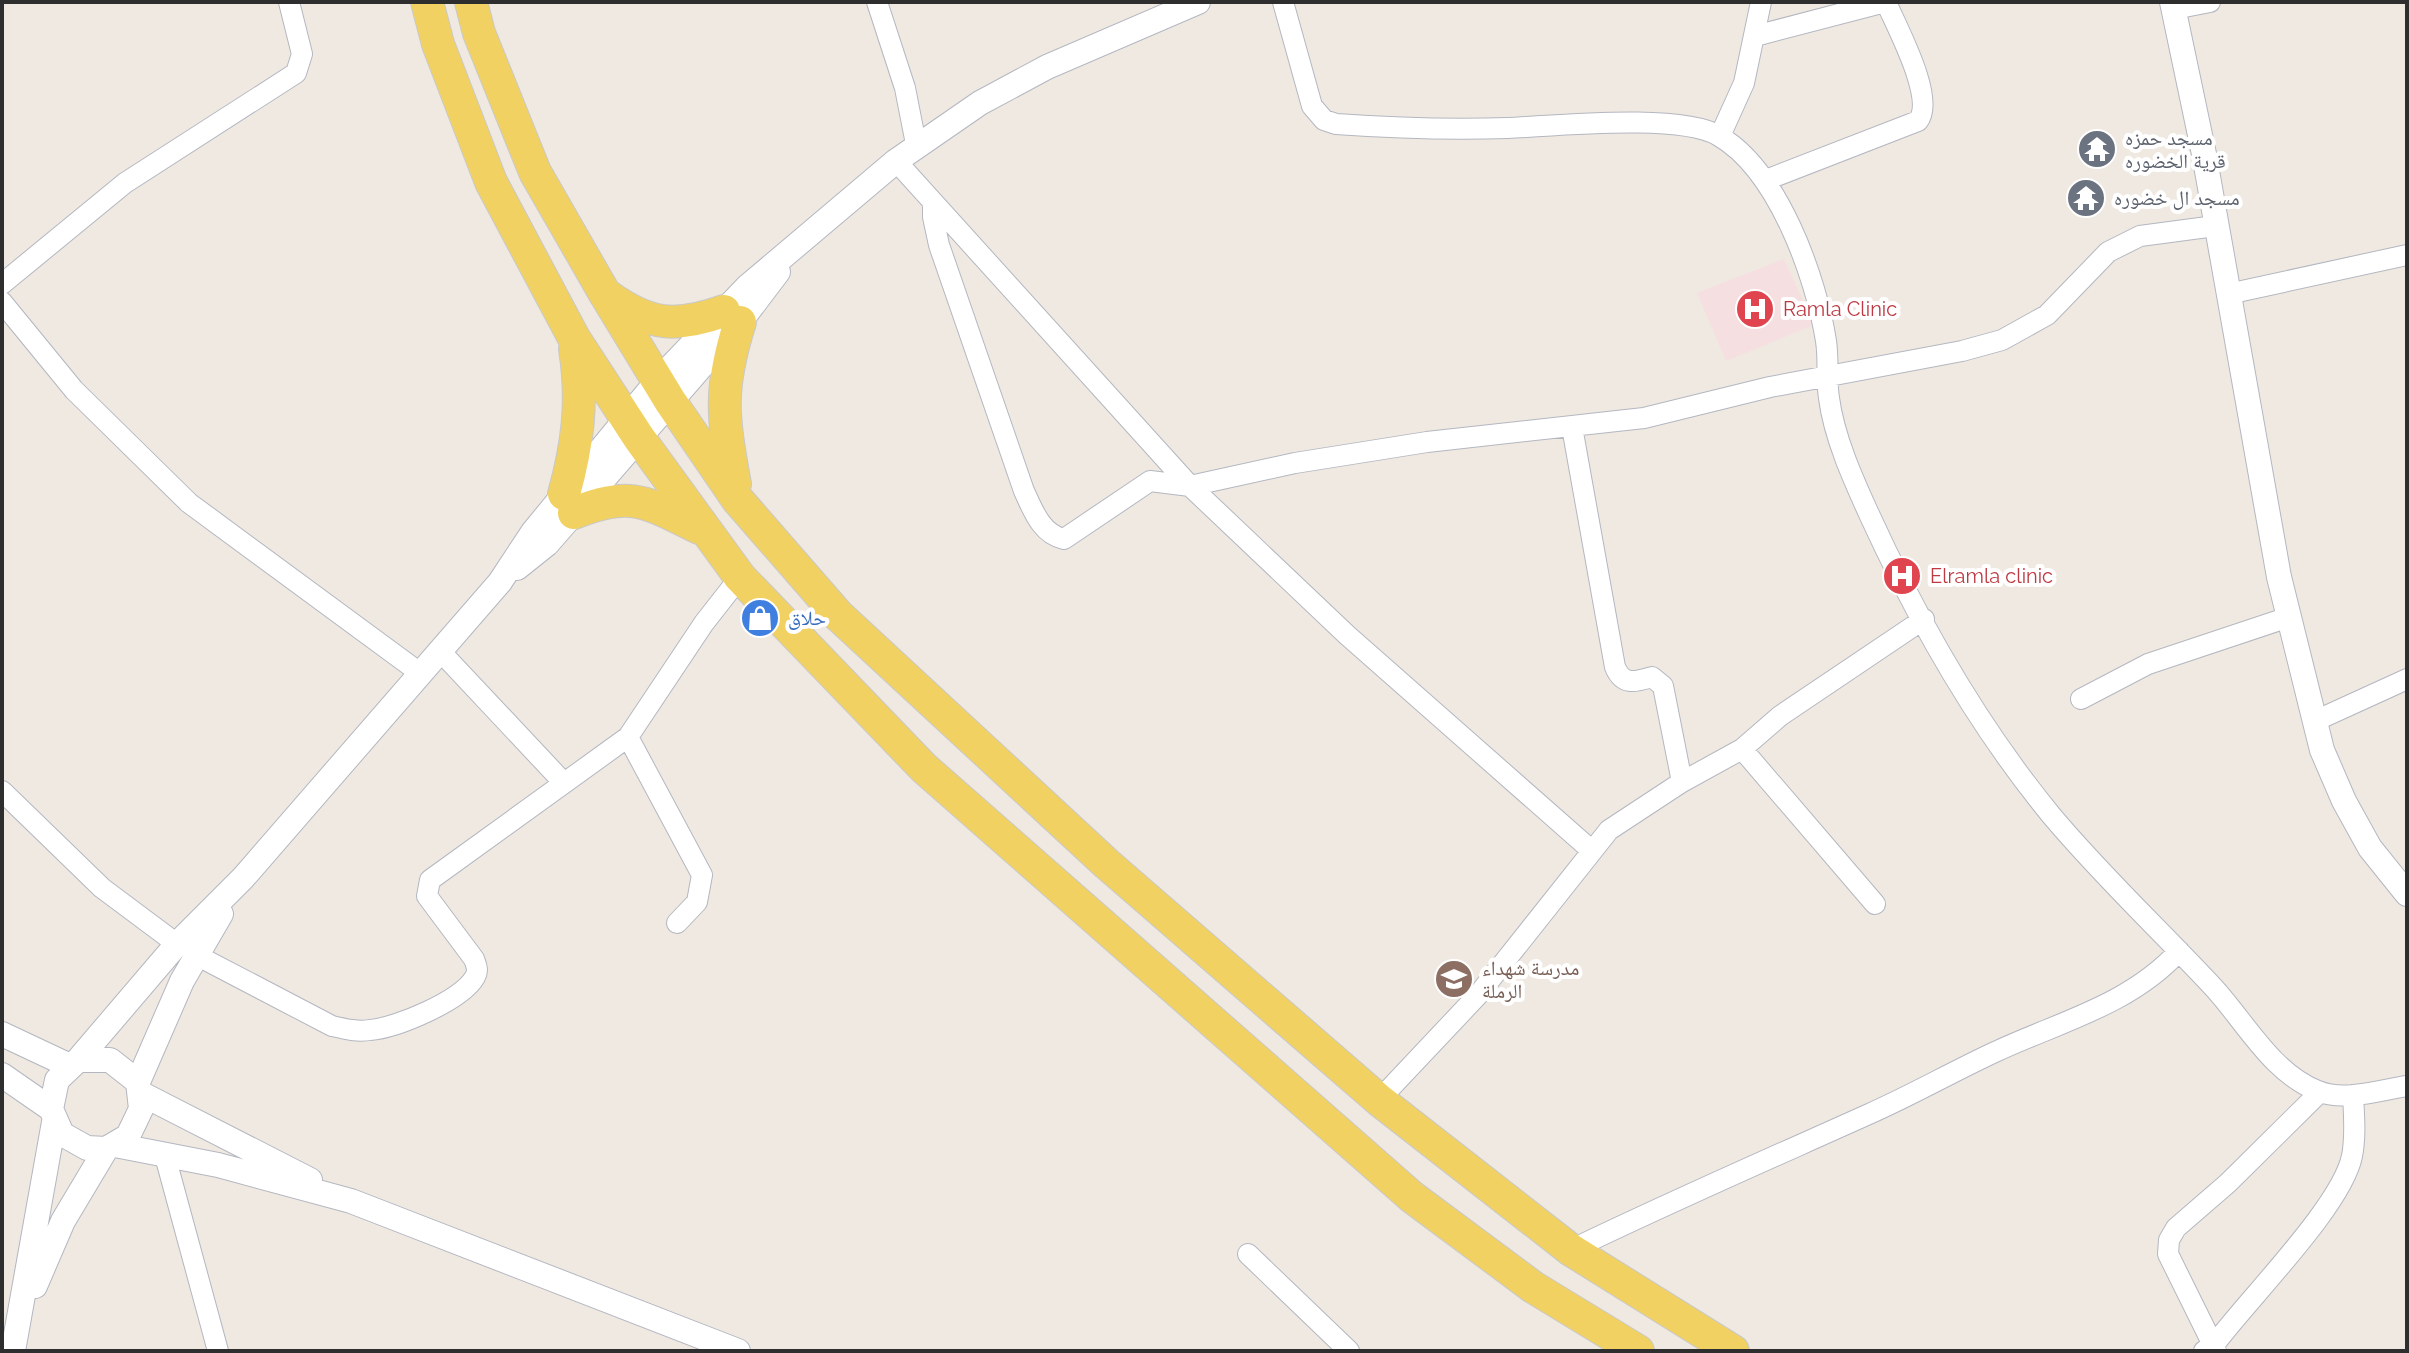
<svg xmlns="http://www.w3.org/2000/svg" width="2409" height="1353" font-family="Raleway,'Noto Naskh Arabic',sans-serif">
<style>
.medical{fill:#f5dfe0}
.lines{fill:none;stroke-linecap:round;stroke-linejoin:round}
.minor-casing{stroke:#b4b7c1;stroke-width:22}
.tertiary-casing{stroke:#b4b7c1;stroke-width:26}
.primary-casing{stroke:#c9c9c9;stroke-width:34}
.minor{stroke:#fff;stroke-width:20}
.tertiary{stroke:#fff;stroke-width:24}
.primary{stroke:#f2d163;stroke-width:32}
.labels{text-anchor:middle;stroke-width:8;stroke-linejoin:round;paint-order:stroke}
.worship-label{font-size:20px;fill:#5b616d;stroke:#fff;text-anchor:start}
.health-label{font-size:20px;fill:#be3a42;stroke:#fff;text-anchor:start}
.shop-label{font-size:20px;fill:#366cbe;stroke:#fff;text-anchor:start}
.education-label{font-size:20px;fill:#785e54;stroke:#fff;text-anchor:start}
</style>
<rect width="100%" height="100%" fill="#efe9e1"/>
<!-- medical -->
<path class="medical" d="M1784,259L1814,325L1726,361L1697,293Z"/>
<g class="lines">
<!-- minor casing -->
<g class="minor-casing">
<path id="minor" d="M877,2L905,88L916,144
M1283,2L1312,106L1324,120L1336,124C1393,128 1451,130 1508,128C1555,126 1681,113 1719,136C1778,170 1816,277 1826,341C1829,360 1826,380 1829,398C1834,437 1853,479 1869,514C1917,619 1978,726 2051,815C2102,876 2160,930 2214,988C2246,1023 2272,1073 2318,1091C2344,1102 2380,1090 2407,1086
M2174,9L2210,2
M1755,36L1885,2
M1720,136L1744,83L1761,2
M896,161L1190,486L1347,635L1591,850
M1766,180L1918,121C1936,99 1897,28 1886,2
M933,202V217L939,245L1024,491C1033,510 1041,534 1064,539L1150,481L1190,486L1295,463L1427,442L1644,418L1770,387L1962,351L2002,340L2047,315L2108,252L2140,236L2215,226
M2,284L125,183L296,73L302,54L289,2
M2228,294L2407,255
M2,302L74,390L189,503L420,673
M1572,427L1615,667C1623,686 1635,682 1652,677L1663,686L1682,782
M440,651L563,782
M2081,699L2148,664L2289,617
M2315,721L2407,679
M628,737L702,875L697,902L677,923
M1742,749L1875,904
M2,791L102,888L177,944
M196,955L332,1026C345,1029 357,1032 370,1030C396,1028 461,1001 475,977C479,970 476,965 474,959L427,896L430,880L628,737L704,623L740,577
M1379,1100L1478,995L1609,830L1682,782L1742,749L1780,716L1924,619
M165,1156L218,1351
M1571,1250C1670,1202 1769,1159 1869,1114C1912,1095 1952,1072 1995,1052C2059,1022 2130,1005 2179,951
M1248,1254L1349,1351
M2204,1351L2214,1345C2248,1299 2342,1206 2352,1156C2356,1136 2354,1115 2353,1095
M2216,1351L2168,1254L2169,1240L2176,1228L2228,1183L2320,1092"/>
</g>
<!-- tertiary casing -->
<g class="tertiary-casing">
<path id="tertiary" d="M2172,2L2204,154L2279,577L2322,750L2344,801L2370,848L2407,894
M517,568L547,544L574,513L740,322L778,272
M2,1034L70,1066
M78,1060L177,944L243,878L500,582L533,532L658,380L747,287L896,161L980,103L1047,67L1198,2
M2,1075L51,1109L62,1134L87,1148L106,1149L128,1136L141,1109L138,1082L110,1060H78L57,1080L51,1109
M138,1082L182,981L221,914
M140,1093L310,1180
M115,1145L218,1165L351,1201L738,1351
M35,1286L63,1221L106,1149
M13,1351L54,1122"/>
</g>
<!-- primary casing -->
<g class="primary-casing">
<path id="primary" d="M427,2L438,44L491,182L574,338L639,438L740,577L924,768L1412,1197L1533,1287L1638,1351
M471,2L479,33L535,172L605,294L670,401L737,499L838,615L1107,864L1379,1100L1571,1250L1733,1351
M608,296C650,326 676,328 724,311
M735,484C722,417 719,388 740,322
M564,494C578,444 583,401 575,349
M574,513C632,490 646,502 699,528"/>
</g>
<!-- minor -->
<use href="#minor" class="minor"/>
<!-- tertiary -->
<use href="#tertiary" class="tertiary"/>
<!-- primary -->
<use href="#primary" class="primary"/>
</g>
<!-- icons -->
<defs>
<g id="temple-disc" transform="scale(2)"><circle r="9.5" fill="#6b7280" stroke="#fff"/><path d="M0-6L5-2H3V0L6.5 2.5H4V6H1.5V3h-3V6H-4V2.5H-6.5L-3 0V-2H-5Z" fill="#fff"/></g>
<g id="hospital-disc" transform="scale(2)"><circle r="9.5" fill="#e0444e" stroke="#fff"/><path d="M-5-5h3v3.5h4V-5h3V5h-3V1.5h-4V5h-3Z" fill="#fff"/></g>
<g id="shop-disc" transform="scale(2)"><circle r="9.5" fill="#3f7fe0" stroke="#fff"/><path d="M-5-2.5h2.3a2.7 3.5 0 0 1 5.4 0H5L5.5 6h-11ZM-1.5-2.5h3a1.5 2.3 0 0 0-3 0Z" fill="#fff"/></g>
<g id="school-disc" transform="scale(2)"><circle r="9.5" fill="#8d6e63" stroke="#fff"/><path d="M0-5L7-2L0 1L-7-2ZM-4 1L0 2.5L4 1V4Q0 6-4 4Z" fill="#fff"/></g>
</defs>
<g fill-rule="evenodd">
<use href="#temple-disc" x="2097" y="149"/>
<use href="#temple-disc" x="2086" y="198"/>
<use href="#hospital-disc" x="1755" y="309"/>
<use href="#hospital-disc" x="1902" y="576"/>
<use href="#shop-disc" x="760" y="618"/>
<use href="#school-disc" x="1454" y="979"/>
</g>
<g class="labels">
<!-- worship labels -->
<g class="worship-label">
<text x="2125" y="145">مسجد حمزه<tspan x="2125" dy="23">قرية الخضوره</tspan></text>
<text x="2114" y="205">مسجد ال خضوره</text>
</g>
<!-- health labels -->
<g class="health-label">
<text x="1783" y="316">Ramla Clinic</text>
<text x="1930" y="583">Elramla clinic</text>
</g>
<!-- shop labels -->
<g class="shop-label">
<text x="788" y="625">حلاق</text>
</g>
<!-- education labels -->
<g class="education-label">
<text x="1482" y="975">مدرسة شهداء<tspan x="1482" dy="23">الرملة</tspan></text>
</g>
</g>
<!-- border -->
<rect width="2409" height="1353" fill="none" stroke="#2e2e2e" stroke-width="8"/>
</svg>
